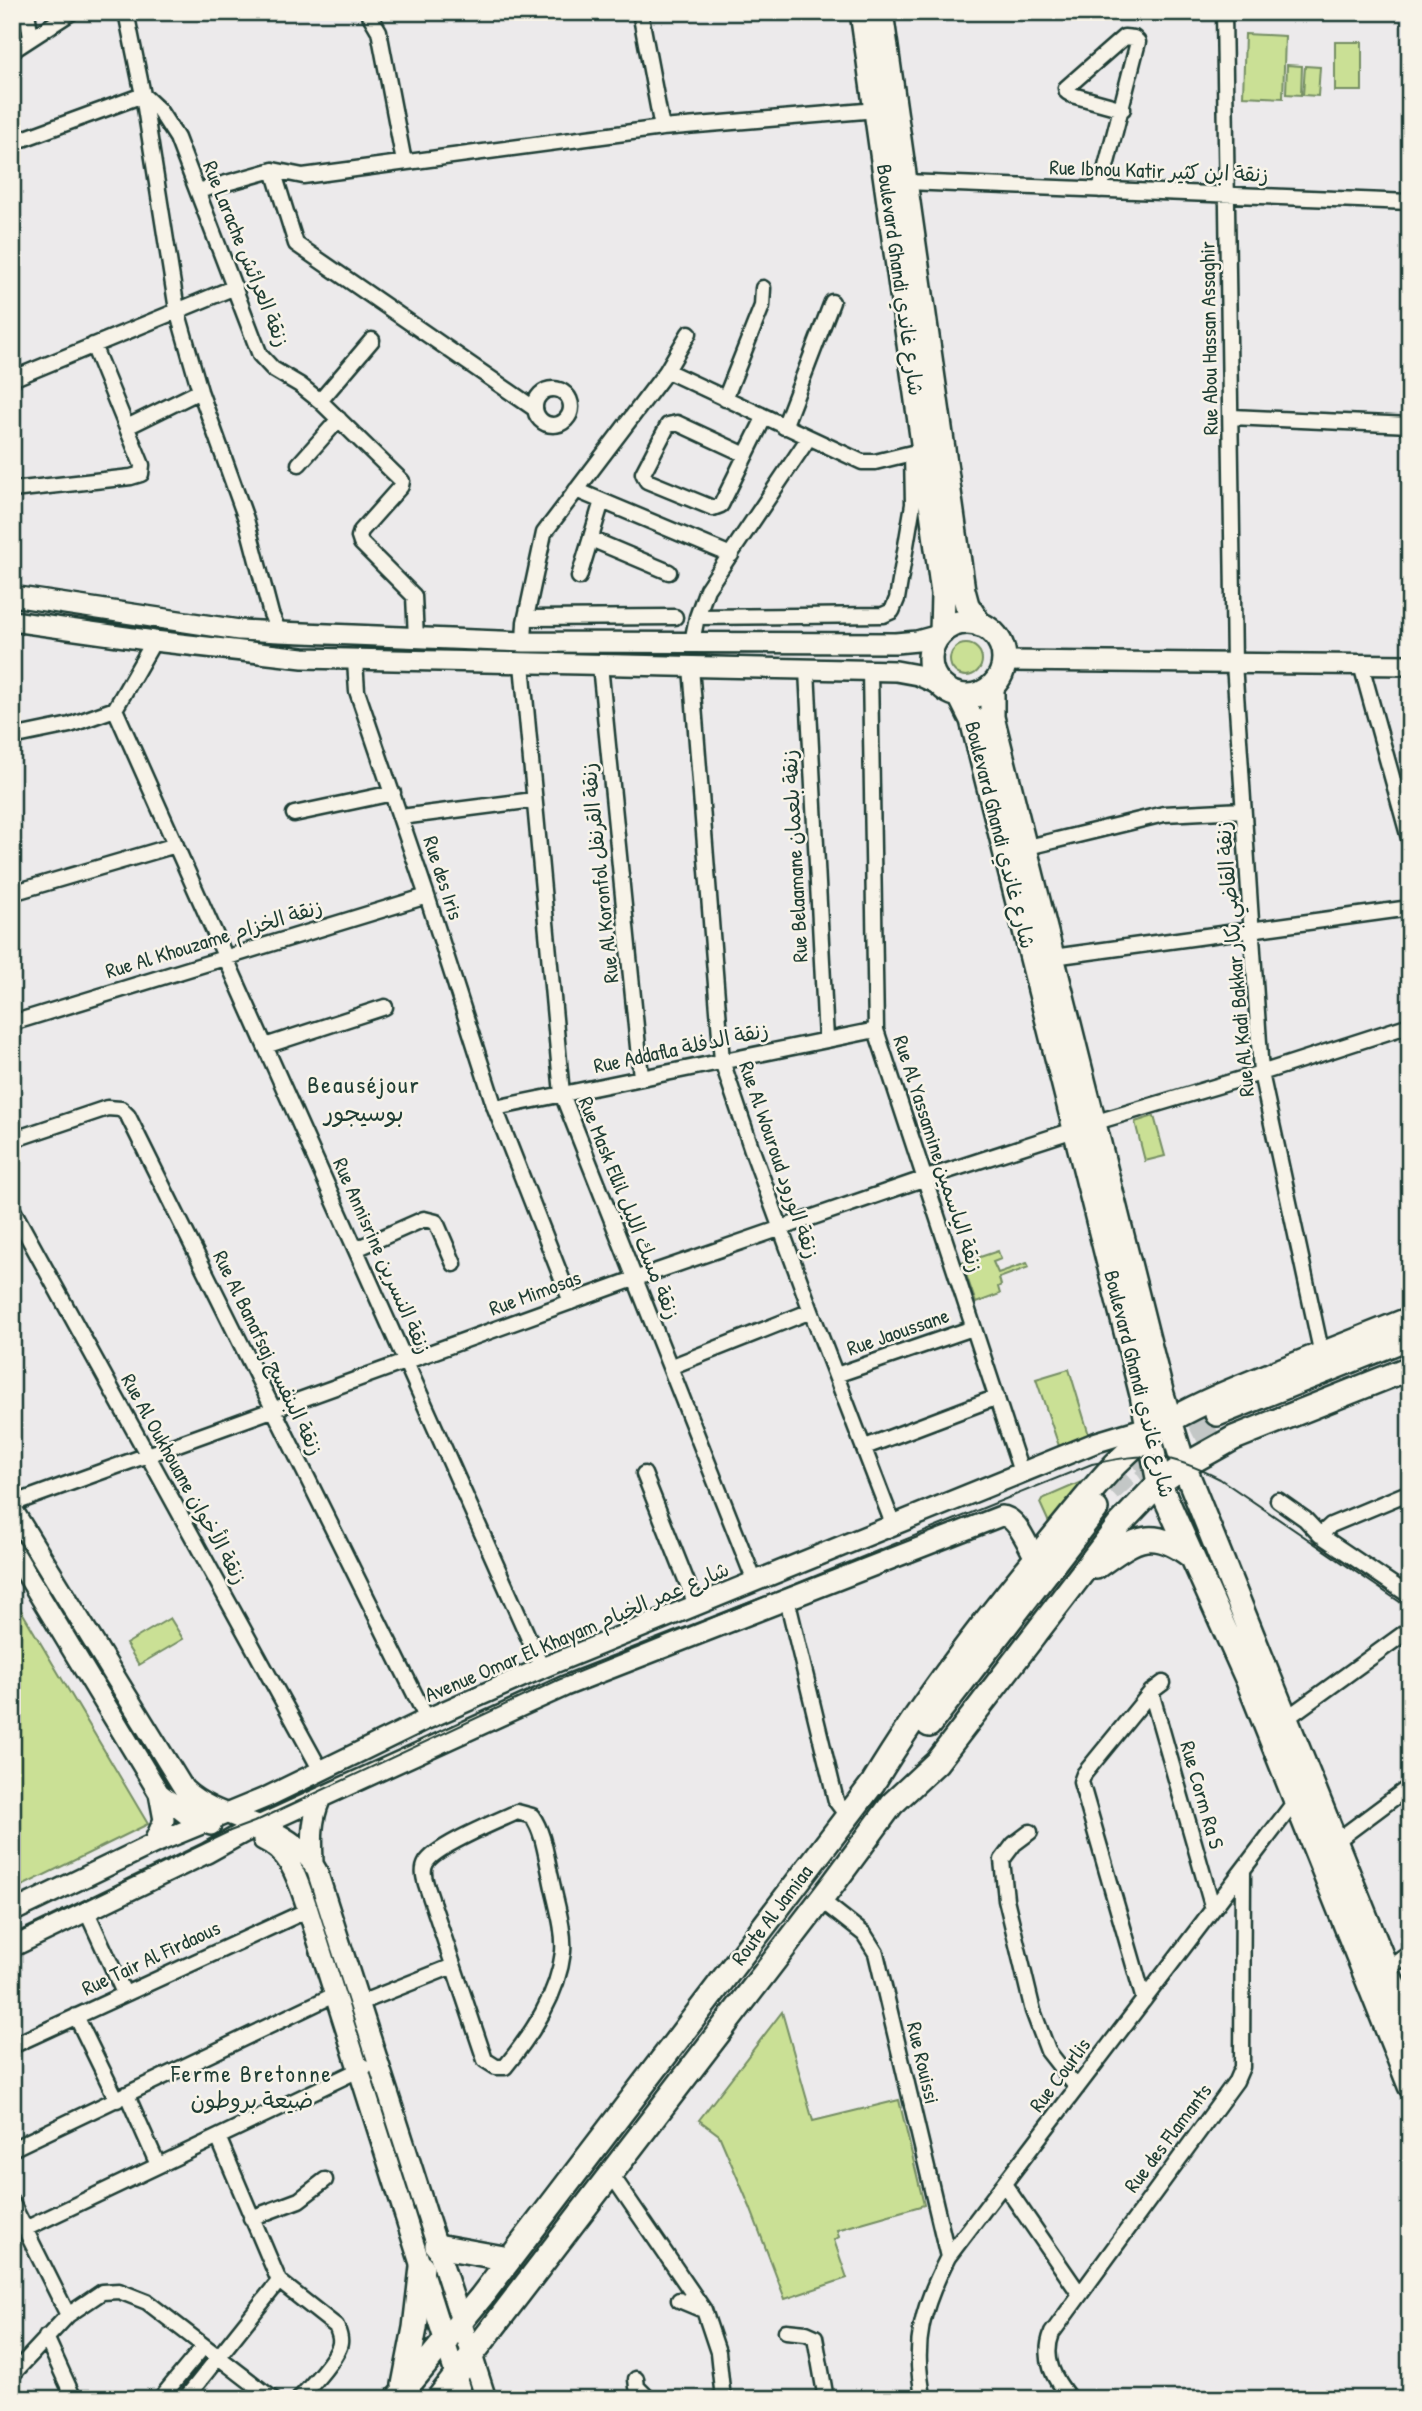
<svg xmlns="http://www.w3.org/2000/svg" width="1422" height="2411" font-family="'Patrick Hand','Playpen Sans Arabic',sans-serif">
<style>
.green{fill:#cae095;stroke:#748e64;stroke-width:2}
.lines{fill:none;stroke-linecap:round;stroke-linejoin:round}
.primary-tunnel{stroke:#c3c7c6;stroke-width:23;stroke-dasharray:23 11;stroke-linecap:butt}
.street-casing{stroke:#1f3d34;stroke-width:19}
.secondary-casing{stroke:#1f3d34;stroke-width:24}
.primary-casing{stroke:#1f3d34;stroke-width:28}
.street{stroke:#f7f3e8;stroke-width:14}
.secondary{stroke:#f7f3e8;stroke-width:19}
.primary{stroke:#f7f3e8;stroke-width:23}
.tram{stroke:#1f3d34;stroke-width:2}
.labels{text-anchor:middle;stroke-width:5;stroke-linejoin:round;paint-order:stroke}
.street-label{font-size:21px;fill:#1f3d34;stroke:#f7f3e8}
.neighbourhood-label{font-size:23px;letter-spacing:2px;fill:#1f3d34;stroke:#f7f3e8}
.quarter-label{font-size:24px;letter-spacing:2px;fill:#1f3d34;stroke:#f7f3e8}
</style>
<rect width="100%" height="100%" fill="#eceaeb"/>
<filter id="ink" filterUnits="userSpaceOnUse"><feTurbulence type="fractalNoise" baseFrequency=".0143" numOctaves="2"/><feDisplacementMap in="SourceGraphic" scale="14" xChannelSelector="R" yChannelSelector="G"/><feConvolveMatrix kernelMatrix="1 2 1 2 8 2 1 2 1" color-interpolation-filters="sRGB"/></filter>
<g filter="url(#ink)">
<!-- green -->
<path class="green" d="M1245,34L1285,36L1283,98L1243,96Z
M1335,42H1362V91H1335Z
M1287,65L1302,66L1301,95L1286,94Z
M1305,66L1320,67L1318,96L1303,95Z
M950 660a16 16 0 1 1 32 0a16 16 0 1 1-32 0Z
M1154,1116L1165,1156L1145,1161L1135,1122Z
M998,1251L1001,1259L993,1262L998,1273L1027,1263L1029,1267L999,1278L1001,1285L998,1287L1000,1294L976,1303L962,1263Z
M1069,1369L1089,1435L1059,1446L1036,1379Z
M1086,1480L1050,1525L1040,1503L1042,1499Z
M12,1595L148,1824L12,1891Z
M170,1618L183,1639L139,1665L126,1644Z
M782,2012L813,2121L899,2100L924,2205L837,2230L839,2237L834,2240L847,2278L785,2299L750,2207L719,2135L699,2120Z"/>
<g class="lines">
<!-- primary-tunnel -->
<path class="primary-tunnel" d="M1142,1481L1190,1446L1226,1425
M1110,1491L1166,1440L1217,1414"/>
<!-- street casing -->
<g class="street-casing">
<path id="street" d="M27,12L31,38
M126,12L143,95L159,110L177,138L260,355L273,369L300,385L320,401L402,481L401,486L361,531L359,537L361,543L414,596L416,638
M640,12L662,128
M1224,12L1234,663L1261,1073L1322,1355
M369,14L379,31L404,162
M12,51L72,12
M12,143L143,95L177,310L200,391L246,519L271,614L279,632
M273,170L296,244L535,409
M906,182L1410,202
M1100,190L1138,42L1134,38L1124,37L1066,88L1067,92L1072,95L1123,109
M198,191L273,170L303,176L662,128L877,110
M667,371L862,462H875L920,451
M12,379L235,287
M535 407a18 18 0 1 1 36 0a18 18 0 1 1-36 0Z
M725,399L762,306L763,288
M320,401L372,340
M1232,417L1410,425
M127,427L200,391
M784,427L832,302
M746,455L677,423L668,425L643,473L647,481L713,508L721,505L764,418
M299,464L339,419
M12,490L131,477L141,474L142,465L93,345
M576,490L731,555
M591,539L669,572
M579,577L602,501
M697,617L883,615L892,611L897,599L913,504L912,453
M526,618L675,617
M524,642L525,622L544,533L666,372L689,333
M692,642L697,617L707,589L808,439
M355,661L357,691L427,896L495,1108L571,1302
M522,664L562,1094L755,1582
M600,665L641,1077
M1361,665L1410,842
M691,667L722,1061L752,1150L811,1311L893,1524
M807,670L826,1039
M870,671L876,1030L1021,1472
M115,709L542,1668
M12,737L70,725L115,709L154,641
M294,814L393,793
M401,817L534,800
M1024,848L1164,814L1243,810
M12,893L176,845
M1053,957L1410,908
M12,1023L427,896
M265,1046L385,1007
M495,1108L876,1030
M1093,1123L1261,1073L1410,1025
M12,1140L107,1108L121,1109L128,1116L427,1719
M12,1208L320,1769
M356,1249L424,1219L436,1222L454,1264
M670,1367L811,1311
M836,1375L973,1328
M865,1447L997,1397
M644,1474L696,1605
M1278,1500L1305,1519L1320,1535L1410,1596
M12,1504L634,1279L923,1179L1074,1130
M1320,1535L1331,1525L1410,1492
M787,1599L836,1801L842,1809L850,1813
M1151,1692L1213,1909
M1287,1718L1410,1629
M517,1812L532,1816C544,1833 546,1857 551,1878C555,1900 565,1929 563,1952C558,1995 532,2034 505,2067H496L485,2060L426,1884C424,1877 422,1870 426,1863C435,1846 498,1821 517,1812Z
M1030,1832L1014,1844L1002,1860L1006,1899L1033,2011L1048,2051L1077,2088
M1335,1842L1410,1786
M821,1900L864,1934L876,1953L948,2257
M87,1912L124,1993
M1386,1970L1410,1953
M1144,2000L1081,1782L1084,1774L1151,1692L1163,1683
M360,2003L453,1966
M76,2016L117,2100
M12,2046L308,1910
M127,2095L158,2165
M218,2137L279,2281L336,2326C338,2331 341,2337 340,2343C339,2356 309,2388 299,2399
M12,2149L334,1995
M611,2174L704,2310L718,2352L723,2399
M1004,2184L1079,2293
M12,2203L68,2315
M251,2218L299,2200L325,2180
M25,2229L365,2067
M679,2300L703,2310
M786,2331L806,2333L815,2337L826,2399
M46,2337L74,2399
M12,2375L68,2315L102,2292L119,2291L147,2302L273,2399
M636,2379L637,2387L649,2399
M160,2399L204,2346
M185,2399L279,2281
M924,2399C911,2344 923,2306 948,2257L1296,1800
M1070,2399C1054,2379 1042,2359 1052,2333L1236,2081L1242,2067L1243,1870"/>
</g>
<!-- secondary casing -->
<g class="secondary-casing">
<path id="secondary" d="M12,596L239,630L279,632L524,642L896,643L917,641L939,635
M12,621L154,641L303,658L896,671L918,675L940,685
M1004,661L1410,665
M12,1509L184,1789C223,1826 288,1817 317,1871L486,2399
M12,1550L159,1793L186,1814L211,1825
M263,1840C292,1853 298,1882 308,1910L463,2399
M153,1844L164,1820L159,1793
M313,1862C312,1839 311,1821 320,1800
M12,1912L153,1844L267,1797L427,1719L542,1668L1097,1442L1160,1423
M12,1947L207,1853L243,1833L565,1686L1001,1516C1018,1516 1027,1546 1036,1559"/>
</g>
<!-- primary casing -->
<g class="primary-casing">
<path id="primary" d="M862,12L924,450L943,594L942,632
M881,12L963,590L967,605L980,625
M930 659a37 37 0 1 1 74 0a37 37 0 1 1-74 0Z
M992,686V717L1161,1391L1184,1466L1410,2027
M960,696L972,720L1142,1395L1159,1483L1248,1681L1410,2086
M1217,1414L1410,1337
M1096,1567C1133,1541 1150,1524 1192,1557
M929,1725L1096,1509
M437,2246L509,2259
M404,2385L415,2328L422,2267
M397,2399L481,2297L873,1783C926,1695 990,1614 1055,1535C1089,1494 1123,1447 1171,1420C1206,1400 1245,1385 1282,1370C1325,1353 1367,1336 1410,1319
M438,2399L833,1884L892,1804L937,1762L1119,1525L1159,1483L1184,1466L1234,1438L1410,1368"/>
</g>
<!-- street -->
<use href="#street" class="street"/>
<!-- secondary -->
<use href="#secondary" class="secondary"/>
<!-- primary -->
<use href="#primary" class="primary"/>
<!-- tram -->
<path class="tram" d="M12,1936L230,1831L254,1822L558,1680L1092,1464C1148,1452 1169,1453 1220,1479L1410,1609"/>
</g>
</g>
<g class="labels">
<!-- street labels -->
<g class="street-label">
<text transform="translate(1159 171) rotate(2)" y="7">Rue Ibnou Katir زنقة ابن كثير</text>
<text transform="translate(246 254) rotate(68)" y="7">Rue Larache زنقة العرائش</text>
<text transform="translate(900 280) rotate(82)" y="7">Boulevard Ghandi شارع غاندي</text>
<text transform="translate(1209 338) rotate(-91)" y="7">Rue Abou Hassan Assaghir</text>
<text transform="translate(1000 835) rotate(76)" y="7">Boulevard Ghandi شارع غاندي</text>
<text transform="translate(795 856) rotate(-93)" y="7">Rue Belaamane زنقة بلعمان</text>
<text transform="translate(600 873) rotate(-96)" y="7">Rue Al Koronfol زنقة القرنفل</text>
<text transform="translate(443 878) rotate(72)" y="7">Rue des Iris</text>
<text transform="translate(214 939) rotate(-17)" y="7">Rue Al Khouzame زنقة الخزام</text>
<text transform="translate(1235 959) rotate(-95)" y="7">Rue Al Kadi Bakkar زنقة القاضي بكار</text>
<text transform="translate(681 1048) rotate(-12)" y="7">Rue Addafla زنقة الدفلة</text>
<text transform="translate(938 1154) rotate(72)" y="7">Rue Al Yassamine زنقة الياسمين</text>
<text transform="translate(779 1160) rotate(71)" y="7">Rue Al Wouroud زنقة الورود</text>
<text transform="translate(629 1208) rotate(68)" y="7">Rue Mask Ellil زنقة مسك الليل</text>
<text transform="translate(382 1256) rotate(66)" y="7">Rue Annisrine زنقة النسرين</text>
<text transform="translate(535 1293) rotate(-20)" y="7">Rue Mimosas</text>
<text transform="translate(898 1332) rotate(-19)" y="7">Rue Jaoussane</text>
<text transform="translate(268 1353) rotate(64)" y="7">Rue Al Banafsaj زنقة البنفسج</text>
<text transform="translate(1139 1384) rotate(76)" y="7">Boulevard Ghandi شارع غاندي</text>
<text transform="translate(184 1479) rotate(61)" y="7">Rue Al Oukhouane زنقة الأخوان</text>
<text transform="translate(577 1632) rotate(-23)" y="7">Avenue Omar El Khayam شارع عمر الخيام</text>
<text transform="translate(1202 1795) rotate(74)" y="7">Rue Corm Ra S</text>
<text transform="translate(772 1915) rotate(-53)" y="7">Route Al Jamiaa</text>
<text transform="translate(151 1958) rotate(-25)" y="7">Rue Tair Al Firdaous</text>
<text transform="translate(923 2063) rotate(77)" y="7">Rue Rouissi</text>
<text transform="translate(1060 2075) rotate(-53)" y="7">Rue Courlis</text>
<text transform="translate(1168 2138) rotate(-53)" y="7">Rue des Flamants</text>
</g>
<!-- neighbourhood labels -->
<g class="neighbourhood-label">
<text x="252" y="2082">Ferme Bretonne<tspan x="252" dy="26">ضيعة بروطون</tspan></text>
</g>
<!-- quarter labels -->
<g class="quarter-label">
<text x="364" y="1093">Beauséjour<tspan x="364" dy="28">بوسيجور</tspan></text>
</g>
</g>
<!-- margin -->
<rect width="1422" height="2411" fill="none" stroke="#f7f3e8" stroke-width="42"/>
<rect x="21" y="21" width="1380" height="2369" fill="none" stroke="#1f3d34" stroke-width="2.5" filter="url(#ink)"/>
</svg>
